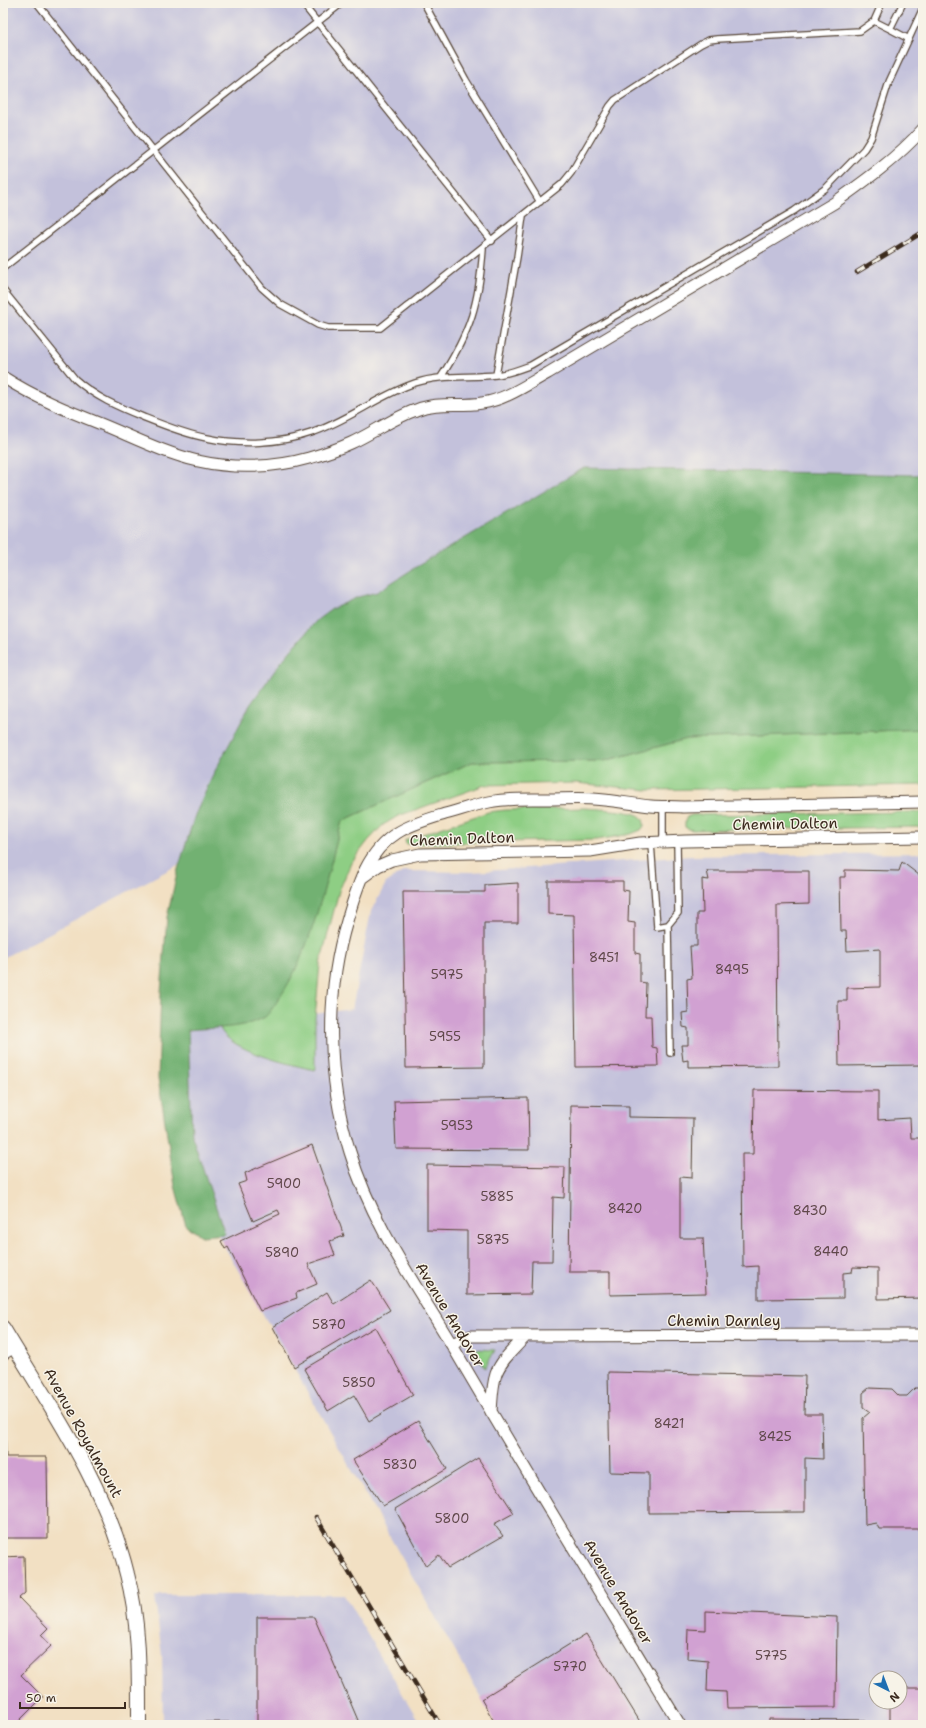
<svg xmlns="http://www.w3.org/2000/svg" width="926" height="1728" font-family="'Shantell Sans',sans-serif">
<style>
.industrial{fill:#c3c1db;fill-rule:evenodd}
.green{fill:#8ece84;stroke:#647c51}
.forest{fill:#72b172;stroke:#566e48}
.building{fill:#d1a1d2}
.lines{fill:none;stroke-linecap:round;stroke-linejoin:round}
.service-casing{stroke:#564537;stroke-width:8}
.minor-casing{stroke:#564537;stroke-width:13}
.tertiary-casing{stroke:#564537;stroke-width:16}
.service{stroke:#fff;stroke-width:5.5}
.minor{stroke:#fff;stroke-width:11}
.tertiary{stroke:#fff;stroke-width:14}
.rail-casing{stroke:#3b2a1e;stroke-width:4.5}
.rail{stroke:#f7f3e8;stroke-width:3;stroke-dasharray:9;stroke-linecap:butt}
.labels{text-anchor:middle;stroke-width:3;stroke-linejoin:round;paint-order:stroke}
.number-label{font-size:13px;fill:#60484b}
.street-label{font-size:15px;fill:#3b2a1e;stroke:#f7f3e8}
</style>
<rect width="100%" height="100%" fill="#f7f3e8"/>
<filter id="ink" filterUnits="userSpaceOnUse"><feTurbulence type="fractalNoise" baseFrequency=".025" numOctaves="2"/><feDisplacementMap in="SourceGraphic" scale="8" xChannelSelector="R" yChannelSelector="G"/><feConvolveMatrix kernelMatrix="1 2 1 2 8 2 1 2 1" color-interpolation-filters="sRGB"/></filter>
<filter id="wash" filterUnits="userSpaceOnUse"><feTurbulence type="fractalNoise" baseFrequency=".012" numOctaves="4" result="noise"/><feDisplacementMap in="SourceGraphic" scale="16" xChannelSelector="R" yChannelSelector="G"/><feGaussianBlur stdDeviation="0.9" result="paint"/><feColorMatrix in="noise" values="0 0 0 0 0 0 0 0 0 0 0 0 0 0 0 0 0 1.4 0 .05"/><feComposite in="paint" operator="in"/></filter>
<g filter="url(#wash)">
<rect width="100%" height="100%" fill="#f2e0c3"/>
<!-- industrial -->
<path class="industrial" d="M3,3H923V512L204,851L3,958Z
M923,853V1725H497L177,1163L168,1033L352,1009L371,911L386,883L404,871L472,872L691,856ZM876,1678H900V1702H876Z
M161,1595H344L421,1725H163L162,1656L155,1597Z"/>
<!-- green -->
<path class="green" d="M923,729V785L648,790L576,783L485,785L398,816L383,825L368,841L351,863L339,891L320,964L315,1019V1070C292,1065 229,1051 220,1028L266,1016L323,892L342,821L472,762L604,761L687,739Z
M585,808C596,809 634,810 641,817C644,820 644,823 644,826L641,830L631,834L597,840L406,844L405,840L488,812L505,810Z
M923,812V827L693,830L688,829L685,827V821L687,817L692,815Z
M473,1349L495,1350L485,1368Z"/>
<!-- forest -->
<path class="forest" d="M584,468L923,475V729L687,739L604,761L472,762L342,821C326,879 312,953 276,1003C273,1007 269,1014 265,1017C241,1030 214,1027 188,1030L192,1136L225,1234L202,1236L186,1226L175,1186L158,1078L161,992L167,917L178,869L195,815L214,773L250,705L281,662L317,620L332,609L358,597L377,592L416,567Z"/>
<g id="blocks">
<!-- building -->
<path class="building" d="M902,862L919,875H923V1065L839,1066L838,1001H847V988L880,987V949L847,951L846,931H841L840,877H845V870L899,871Z
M707,871H809V904L777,905L778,1066L688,1067V1060L683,1061L681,1045H688V1028L683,1027L682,1013L688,1012L687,979L692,978L690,946H697V913H703L702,879L709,880Z
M548,881H623V890L629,891L628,922L635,923V953L640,954V982L646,983L645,1016H651L652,1047L657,1048L658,1066L576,1067L574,915L548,914Z
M518,883V923H484V1067L406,1068L403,892H485V885Z
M754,1090L878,1091V1120L910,1118L911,1138H923V1298L878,1299V1268L853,1267L852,1272L843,1273V1298L758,1299V1266L743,1267L742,1154H753Z
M528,1098L529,1150L396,1149L394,1101Z
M571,1105L629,1106V1117L693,1118L692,1178L680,1177V1238H703L706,1293L610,1295V1272H569Z
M312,1145L344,1236L330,1241L335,1255L308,1264L317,1284L296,1293L297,1298L260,1311L228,1247L225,1249L221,1241L280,1214L278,1210L253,1221L238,1184L247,1181L245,1173Z
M427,1165L565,1167L564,1198L553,1197L552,1261H532L531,1294L467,1295V1231L427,1230Z
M371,1280L390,1310L294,1367L273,1327L327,1292L334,1304Z
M375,1327L413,1395L369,1421L354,1395L328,1411L304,1369Z
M608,1372L805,1376L804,1414H822L823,1459L805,1458V1512L649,1513V1473L610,1472Z
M869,1388L892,1389L899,1396H907L915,1388H923V1529H879L876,1523L865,1525L863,1418L870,1412L863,1407V1393Z
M3,1413H5L6,1457H47L48,1538H3Z
M418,1421L447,1469L383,1506L353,1460Z
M478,1458L514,1513L494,1524L503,1536L448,1568L439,1555L426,1566L395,1509Z
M24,1556L25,1593L19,1598L48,1628L41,1635L51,1646L21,1675L43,1697L15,1725H3V1557Z
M706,1611L837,1617L836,1707L727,1708L726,1692L707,1691L708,1661L687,1659L688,1629L706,1630Z
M257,1617H314L360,1725H186V1722H257Z
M586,1634L642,1725H496L481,1699Z
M900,1688H923V1725H890V1702H900Z
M769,1719L865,1720V1725H769Z"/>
</g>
</g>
<g filter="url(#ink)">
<use href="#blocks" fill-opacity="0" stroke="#564537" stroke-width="1"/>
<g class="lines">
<!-- service casing -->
<g class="service-casing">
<path id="service" d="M37,3L262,288L280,304L318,325L328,328H380L562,184L571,173L610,106L615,100L701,44L709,40L717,39L860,31L874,21L890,29L903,3
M302,3L492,241
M424,3L466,80L540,202
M874,21L882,3
M890,29L909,39
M3,268L342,3
M3,290L75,379C95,397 118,407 143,417C163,425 185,434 207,438C240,445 279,444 311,433C348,421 379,395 415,383C441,374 469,378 496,375C508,374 520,369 531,365L794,211L826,188L864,149L871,138L889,82L923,8
M496,375L517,257L523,216
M441,377C471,331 479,303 483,249
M663,806V842
M651,843L657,927L668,925L678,913L677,841
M668,925L670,1053"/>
</g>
<!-- minor casing -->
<g class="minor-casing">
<path id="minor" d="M3,377C34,397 68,411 101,424C133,437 164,453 198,461C233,469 274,468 309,458C323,454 338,449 351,443C373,433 393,418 416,410C438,401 460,407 482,403C505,400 528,384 548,373L834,203C865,181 897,158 923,129
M363,877L378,866L392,860L420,854L590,851L640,843L685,841L923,837
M451,1344L471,1336L923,1335
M3,1354L14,1347
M491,1412C492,1399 492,1386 496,1374C501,1360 515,1348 525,1337
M680,1725C605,1601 529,1477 456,1352C417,1286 372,1225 350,1152C327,1079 325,994 347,921C357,888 366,852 397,833C411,824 429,819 445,814C460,810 474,805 489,802C508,798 528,799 547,799C562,799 578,798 593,799C612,800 631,804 651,806C662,807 672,806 683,807L923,802"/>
</g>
<!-- tertiary casing -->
<g class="tertiary-casing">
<path id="tertiary" d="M3,1328C50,1407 105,1483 127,1574C140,1623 139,1675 139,1725"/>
</g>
<!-- service -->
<use href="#service" class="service"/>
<!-- minor -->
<use href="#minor" class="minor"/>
<!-- tertiary -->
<use href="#tertiary" class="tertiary"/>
<!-- rail casing -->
<g class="rail-casing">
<path id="rail" d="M857,272L923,232
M316,1517L440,1725"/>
</g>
<!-- rail -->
<use href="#rail" class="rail"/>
</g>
</g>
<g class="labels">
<!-- number labels -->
<g class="number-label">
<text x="604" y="962">8451</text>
<text x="732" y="974">8495</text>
<text x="447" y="979">5975</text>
<text x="445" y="1041">5955</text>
<text x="457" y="1130">5953</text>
<text x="284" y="1188">5900</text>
<text x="497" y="1201">5885</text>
<text x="625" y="1213">8420</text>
<text x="810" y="1215">8430</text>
<text x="493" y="1244">5875</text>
<text x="831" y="1256">8440</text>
<text x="282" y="1257">5890</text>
<text x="329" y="1329">5870</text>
<text x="359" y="1387">5850</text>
<text x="669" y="1428">8421</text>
<text x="775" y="1441">8425</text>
<text x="400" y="1469">5830</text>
<text x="452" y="1523">5800</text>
<text x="771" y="1660">5775</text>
<text x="570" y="1671">5770</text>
</g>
<!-- street labels -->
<g class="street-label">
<text transform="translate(785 824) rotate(-1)" y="5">Chemin Dalton</text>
<text transform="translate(462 839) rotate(-2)" y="5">Chemin Dalton</text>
<text transform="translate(450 1315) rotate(59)" y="5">Avenue Andover</text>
<text x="724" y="1326">Chemin Darnley</text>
<text transform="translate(83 1433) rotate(61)" y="5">Avenue Royalmount</text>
<text transform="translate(618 1592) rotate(59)" y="5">Avenue Andover</text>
</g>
</g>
<!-- margin -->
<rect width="926" height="1728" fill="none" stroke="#f7f3e8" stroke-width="16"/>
<!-- north arrow -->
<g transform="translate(888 1690) rotate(138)"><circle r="19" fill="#f7f3e8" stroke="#aca397"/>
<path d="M0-3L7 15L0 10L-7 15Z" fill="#1f6fb2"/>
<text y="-6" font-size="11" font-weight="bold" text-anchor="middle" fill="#3b2a1e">N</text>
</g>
<!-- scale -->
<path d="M20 1702v6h105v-6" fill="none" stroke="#3b2a1e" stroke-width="2"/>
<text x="26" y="1702" font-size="12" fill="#3b2a1e" stroke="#f7f3e8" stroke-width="3" paint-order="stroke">50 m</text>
</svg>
